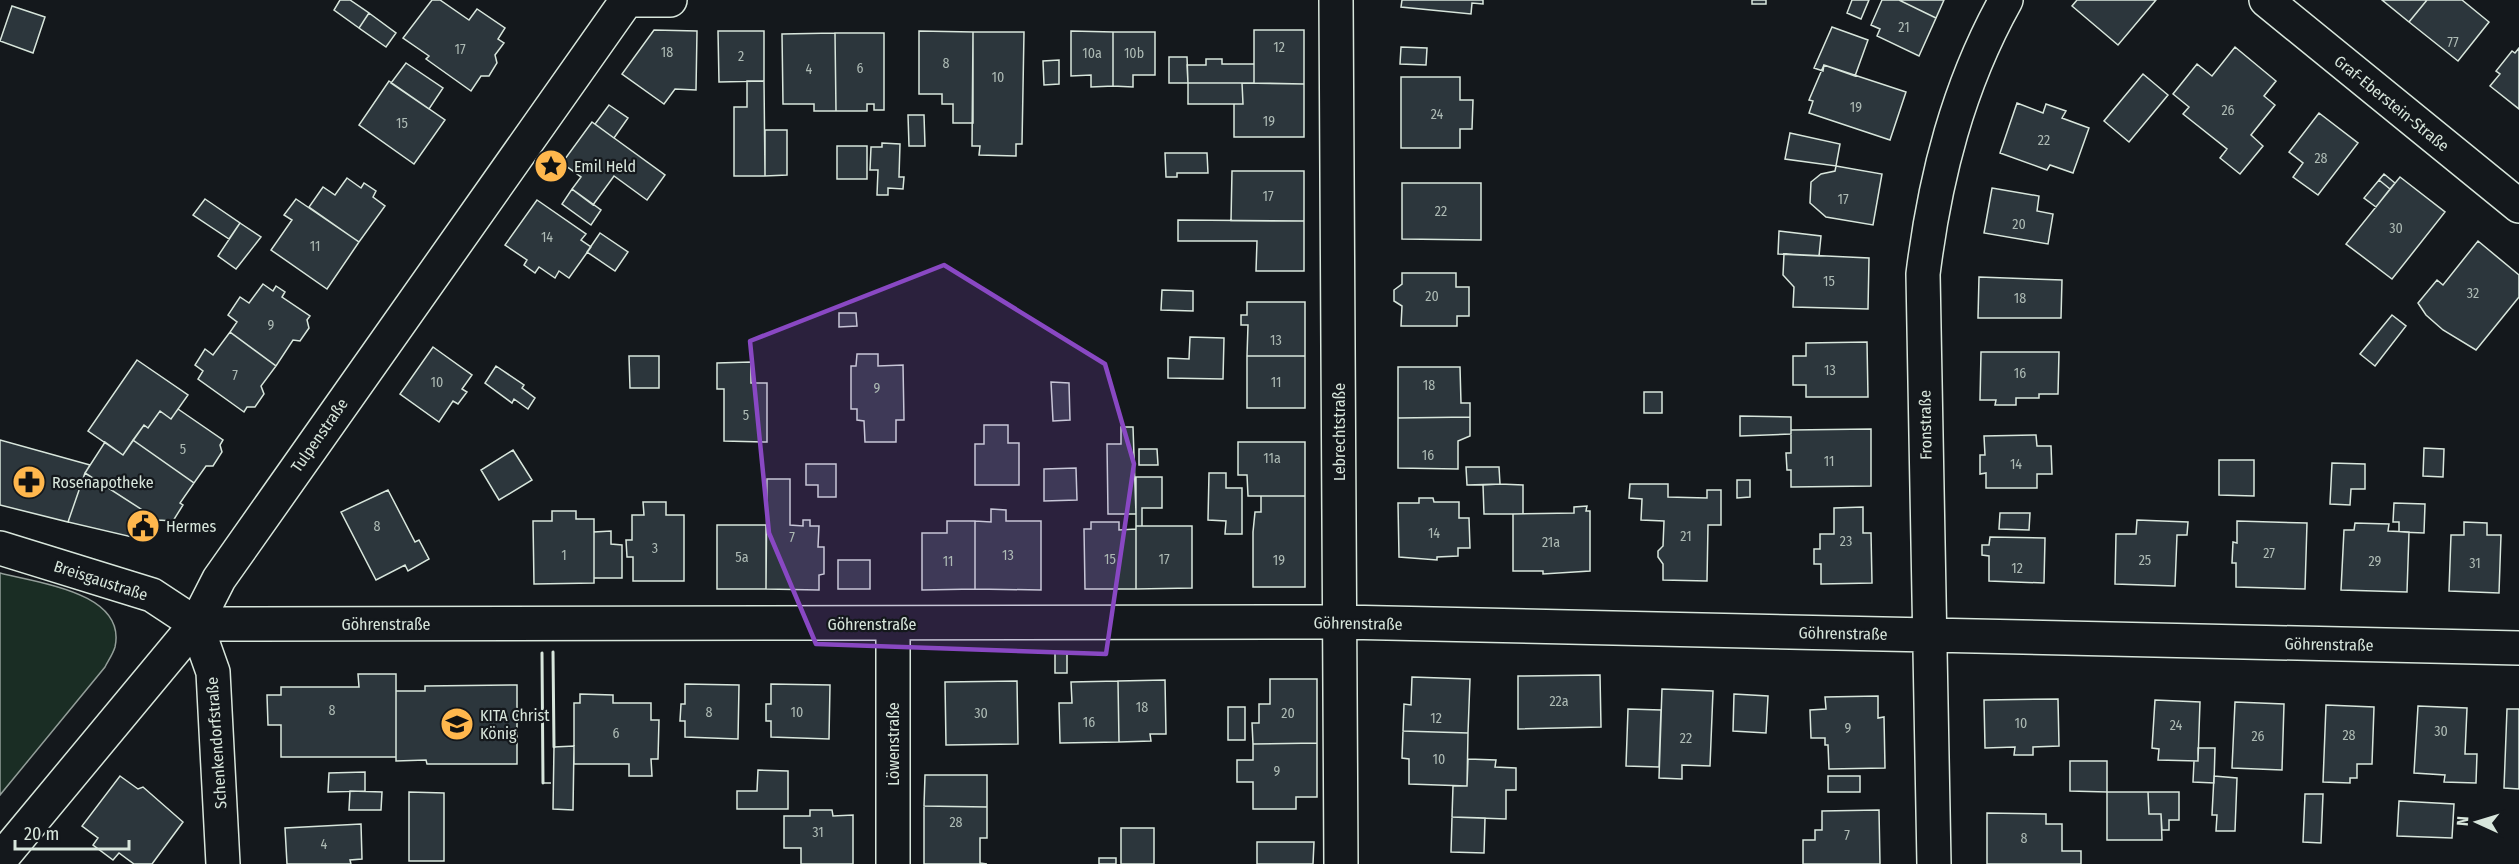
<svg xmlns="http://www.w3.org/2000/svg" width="2519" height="864" font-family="'Fira Sans Condensed',sans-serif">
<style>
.green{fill:#1a2d24;stroke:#939e99;stroke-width:1.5}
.building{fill:#2c363c;stroke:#d8e6dc;stroke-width:1.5}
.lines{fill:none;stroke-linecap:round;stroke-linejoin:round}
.street-casing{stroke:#d8e6dc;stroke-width:36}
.street{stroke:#14181c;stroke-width:33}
.fence{stroke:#d8e6dc;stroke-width:1.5;stroke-dasharray:8 3;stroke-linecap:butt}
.wall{stroke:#d8e6dc;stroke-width:3}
.marked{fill:#8948c3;fill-opacity:0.2;stroke:#8948c3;stroke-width:4.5;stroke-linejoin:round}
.labels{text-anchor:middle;stroke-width:4.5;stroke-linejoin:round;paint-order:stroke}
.number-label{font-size:14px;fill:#adbab4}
.street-label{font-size:16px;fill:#d8e6dc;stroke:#14181c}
.poi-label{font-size:16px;fill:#d8e6dc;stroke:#14181c;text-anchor:start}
</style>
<rect width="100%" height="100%" fill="#14181c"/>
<!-- green -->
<path class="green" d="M0,573C37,583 127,592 115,647C113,654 108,661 105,667L0,795Z"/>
<!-- building -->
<path class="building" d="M340,0H350L369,13L359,28L334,10Z
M432,0H440L469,20L477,9L505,28L498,39L504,43L495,55L497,63L489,76H481L471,91L426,59L429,56L403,38Z
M1402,0H1483V4L1472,3L1471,14L1401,7Z
M1752,0H1766V4H1752Z
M1852,0H1869L1861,19L1847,13Z
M1882,0H1899L1936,18L1919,56L1877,36L1880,29L1871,25Z
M1899,0H1944L1936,18Z
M2077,0H2156L2118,45L2072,6Z
M2382,0H2427L2409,22Z
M2427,0H2462L2489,22L2458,61L2409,22Z
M12,6L45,17L33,53L0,41Z
M369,13L396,33L386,47L359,28Z
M1832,27L1868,40L1855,76L1824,65L1823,71L1814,68Z
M654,30L697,31L696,90L675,89L664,104L622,74Z
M1254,30H1304V84L1254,83Z
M718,31H764V81L719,82Z
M919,31L973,32V123H953V104H942V94H919Z
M1071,31L1113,32V86L1091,87V75L1071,76Z
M973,32H1024L1022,144H1016V156L979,155L980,146H972Z
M1113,32H1155V75H1133V87L1113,86Z
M835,33L836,111H814V104H783L782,34Z
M835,33H884V110H874V104H867V111H836Z
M1401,47L1427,48L1426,65L1400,64Z
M2235,47L2276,81L2264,96L2275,105L2251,135L2263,146L2240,174L2220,158L2227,149L2183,114L2189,107L2173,94L2197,64L2212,76Z
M2519,48V109L2490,86L2500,74L2496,71L2512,51L2515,53Z
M1169,57H1187L1188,83H1169Z
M1206,59H1222V64H1254V83H1188L1187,65H1206Z
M1059,60V84L1044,85L1043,61Z
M406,63L443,88L429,109L391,83Z
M1824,65L1906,92L1890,140L1809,113L1813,101L1809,100Z
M2143,74L2168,95L2129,142L2104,121Z
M1401,77H1460V100H1473L1472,129H1460V148H1401Z
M389,81L445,120L414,164L359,125Z
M747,81H764L765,176H734V107H747Z
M1188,83H1242L1243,104H1188Z
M1242,83L1304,84V137H1234V104H1243Z
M2017,103L2043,113L2046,104L2066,111L2062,118L2089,128L2073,173L2050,165L2047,170L2000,153Z
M609,105L628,118L614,138L595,124Z
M2319,113L2358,143L2318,195L2293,177L2303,163L2289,152Z
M908,115H924L925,146H909Z
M592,122L665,175L647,200L614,176L593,205L572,189L581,177L562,163Z
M765,130H787V175L765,176Z
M1790,133L1840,144L1836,166L1785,159Z
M882,143L900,144L899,177H904L903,189L888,188V195H877L878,170H870L871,147H882Z
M837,146H867V179H837Z
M1165,153H1207L1208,173H1177V177H1166Z
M1836,166L1882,174L1873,225L1826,217L1810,203L1811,182L1821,174L1835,171Z
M1232,171H1304V221H1231Z
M2384,174L2395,183L2390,189L2379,180Z
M2400,177L2445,212L2392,279L2346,244Z
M347,178L361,188L364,183L376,191L373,197L385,206L359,242L309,207L323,187L335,195Z
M2379,180L2390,189L2376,207L2364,198Z
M1402,183H1481V240L1402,239Z
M1992,188L2039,196L2037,211L2053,214L2048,244L1984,233Z
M572,189L601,210L591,225L562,204Z
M205,199L240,223L229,239L193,215Z
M296,199L359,242L327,289L271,250L292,220L284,215Z
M537,200L586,234L581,240L591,247L569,278L559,271L555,278L539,267L535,273L524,265L527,260L505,245Z
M1178,220L1304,221V271H1256L1257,241H1178Z
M240,223L261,237L236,269L218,256Z
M1779,231L1821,236L1819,256L1778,254Z
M600,233L628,252L615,271L587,252Z
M2478,241L2519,275V297L2476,350L2443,330L2426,315L2418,303L2437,280L2443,285Z
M1784,254L1869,258L1868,309L1793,307L1794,287L1783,275Z
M1402,273H1456V287H1469V316H1457V326H1401L1402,306L1394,301V290L1402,284Z
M1979,277L2062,280L2061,318H1978Z
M263,284L273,291L276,286L285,292L282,297L310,316L307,320L309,328L300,341L293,340L276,366L230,332L237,322L228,315L240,297L249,303Z
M1162,290L1193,291V311L1161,310Z
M1247,302H1305V356H1247L1248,325H1241V315H1247Z
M839,313H856L857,326L839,327Z
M2392,315L2406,326L2375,366L2360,354Z
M230,332L276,366L261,386L264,394L255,407H247L244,412L198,379L203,371L195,365L205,349L213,355Z
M1190,337L1224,338L1223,379L1168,378V358L1189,359Z
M1867,342L1868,397H1806V385H1793V356H1806V343Z
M433,347L472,375L462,389L467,392L458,404L453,401L439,422L400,394Z
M1981,352H2059L2058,394H2039V398H2016V405H1995L1996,400H1980Z
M857,354H878V366L903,365L904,420H896V442H865L864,421L857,420V409H851V366H856Z
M629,356H659V388H630Z
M1247,356H1305V408H1247Z
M137,360L188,395L171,419L160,411L148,428L144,425L123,455L88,431Z
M751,362V383H767V442L724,441V389H717V363Z
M496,366L524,385L522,388L535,398L528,409L514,399L512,403L485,383Z
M1398,367H1460L1461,403H1470V417L1398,418Z
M1051,382L1069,383L1070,420L1053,421Z
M1644,392H1662V413H1644Z
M178,409L223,440L220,445L222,452L213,466H206L194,483L133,440L144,425L148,428L160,411L171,419Z
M1740,416L1791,417V434L1740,436Z
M1470,417V436L1458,441V469L1398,468V418Z
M984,425H1008V443H1019V485H975V444H984Z
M1121,427H1133L1136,514H1108L1107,444H1121Z
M1871,429V486L1791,487V470H1787L1786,453H1791V430Z
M2036,435L2037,446H2051L2052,474H2037V488H1986V473L1980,474V455H1985L1984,436Z
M0,440L90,465L85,473L68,522L0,505Z
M133,440L194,483L180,503L183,505L173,521L158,520L85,473L105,442L123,455Z
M1238,442H1305V496H1248L1247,475H1238Z
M2424,448L2444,449L2443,477L2423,476Z
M1139,449H1157L1158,465H1139Z
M513,450L532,480L499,500L481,470Z
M2219,460H2254V496L2219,495Z
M2332,463L2365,464V489H2351L2350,505L2330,504Z
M806,464H836V497H818V485H806Z
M1466,467H1499L1500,484L1467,485Z
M1076,468L1077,500L1044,501V469Z
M85,473L158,520L149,541L68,522Z
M1209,473H1226V488H1242V534H1225L1226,521L1208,520Z
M1136,477H1162V508H1142V526H1136Z
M767,479H790V525L803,526V520H810V526H819L818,547H824V574L819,575V590L766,589Z
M1737,480H1750V497L1737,498Z
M1500,484L1523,485V514H1484L1483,485Z
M1630,484H1668V497L1707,498V490H1721V525H1708L1707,581L1663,580V564L1658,557V551L1663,546L1664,521L1641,520L1642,499L1629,498Z
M388,490L415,542L419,540L429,559L408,571L405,565L376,580L341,512Z
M1261,496H1305V587H1253V532L1255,512H1261Z
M1419,498H1433L1434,502H1459V518H1469L1470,548H1458V556L1437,557V560L1399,557L1398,503H1419Z
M643,502H666V515H684V581H633V557H627L626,540H632V515H644Z
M2394,503L2425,504L2424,533L2399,532V522H2393Z
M1587,506L1586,511H1590V571L1543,574V571H1513V514L1574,513V507Z
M1863,507V533H1871L1872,583L1821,584V564H1814V549H1820V534H1834V508Z
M991,509L1006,510V521H1041V590L975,589V521L991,522Z
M552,511H576V519H594V583L534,584L533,521H552Z
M2000,513H2030L2029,530L1999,529Z
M2137,520L2188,522L2187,535H2177L2175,586L2115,584L2116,534H2136Z
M947,521H975V589L922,590V533H947Z
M2237,521L2307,523L2305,589L2236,587V563H2232L2233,542L2237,543Z
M1091,522H1119V530L1136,529V589H1085L1084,529H1091Z
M2464,522L2487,523V535H2501L2499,593L2449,591L2451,535H2464Z
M2355,523L2389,524L2388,531L2409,532L2407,592L2341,590L2344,530H2354Z
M717,525H766V589H717Z
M1136,526H1192V588L1136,589Z
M611,531V544L622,545V578H594V532Z
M1990,537L2045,538L2044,583L1989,581V556L1982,555V545H1989Z
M838,560H870V589H838Z
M1055,652H1067V673H1055Z
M358,674H396V757H281V725H268L267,695H281V687H359Z
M1600,675L1601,727L1518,729V676Z
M1412,677L1470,679L1468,733L1403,731L1404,704L1411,705Z
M1270,679H1317V743L1253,744L1252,723H1259V704H1270Z
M1165,680L1166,734H1150L1151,741L1119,742L1118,681Z
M1017,681L1018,744L946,745L945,682Z
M1118,681L1119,742L1060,743L1059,703H1072L1071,682Z
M685,684L739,685L738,739L685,737V721H680L681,704H685Z
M771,684L830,685L829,739L771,737V721H766V704H771Z
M517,685V764H427L426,760L396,761V691H425V686Z
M1662,689L1713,691L1710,766L1682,765V779L1659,778Z
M580,694L613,695V703H651V720H659L658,759H651L652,776H629V764H574V703H580Z
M1734,694L1768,696L1766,733L1733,731Z
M1878,696V718L1884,717L1885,768L1829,769L1828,745H1825V738H1811L1810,710L1826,709L1825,697Z
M2058,699L2059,746L2033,747V755H2014L2015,747L1985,748L1984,700Z
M2155,700L2200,702L2198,761L2158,760L2159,749L2152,748Z
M2235,702L2284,704L2282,770L2232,768Z
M2326,705L2374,707L2372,764H2357V778H2350V783L2323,782Z
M2418,706L2467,708L2465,754H2477L2476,783L2444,782L2445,775L2414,773Z
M1228,707H1245V740H1228Z
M1628,709L1661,710L1659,767L1626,766Z
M2507,709H2519V789L2504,788Z
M1403,731L1468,733L1467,786L1409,784V759L1402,758Z
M1317,743V797H1296V809H1253V782H1237V760H1253V744Z
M574,746L573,810L553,809L554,747Z
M2198,748H2215L2214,783L2193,782L2194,761H2198Z
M1468,759L1496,760L1495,767L1516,768V790H1506V819L1452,817L1453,786H1467Z
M2070,761H2107V792L2070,791Z
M758,770L788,771V809H737V791H757Z
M365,772V791L328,792L329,773Z
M925,775H987V807L924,806Z
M120,776L138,789L143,787L183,822L152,864H134L119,853L113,860L93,845L98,838L82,826Z
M1828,776H1860V792H1828Z
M2214,776L2237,778L2235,831H2216L2217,815H2212Z
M350,791L382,792L381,810H349Z
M409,792L444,793V861H409Z
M2107,792H2148L2149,814H2161L2162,840H2107Z
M2148,792H2179V820H2169V830H2162L2161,814H2149Z
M2305,794H2323L2321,843L2303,842Z
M2399,801L2454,804L2452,838L2397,836Z
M924,806L987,807V838H980V863L987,864H924Z
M810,810H832L833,816L853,815V864H801V848H784V816H810Z
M1879,810L1880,864H1803V840H1815V830H1822V811Z
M1987,813L2046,814V824H2062V851H2081V864H1987Z
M1452,817L1485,818L1484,853L1451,852Z
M361,824L362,859L350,860L351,864H287L285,828Z
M1121,828H1154V864H1121Z
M1257,842H1314L1313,864H1257Z
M1099,858H1116V864H1099Z"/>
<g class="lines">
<!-- street casing -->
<g class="street-casing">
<path id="street" d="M627,0H670
M1336,0L1341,864
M2266,0L2519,206
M0,548L152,595L196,624
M196,624L1341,622L2519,648
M196,624L213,672L223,864
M893,624V864
M0,860L196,624L219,579L627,0
M1934,864L1923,274C1935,177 1958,86 2006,0"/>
</g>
<!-- street -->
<use href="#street" class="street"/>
<!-- fence -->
<path class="fence" d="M543,783H553"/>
<!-- wall -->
<path class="wall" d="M553,652L554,747
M542,653L543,783"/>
</g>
<!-- marked area -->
<path class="marked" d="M944,265L1105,364L1134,464L1106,654L816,644L769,533L750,341Z"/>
<!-- icons -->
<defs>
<g id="sight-disc" transform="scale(1.725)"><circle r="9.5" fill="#ffb74d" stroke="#14181c"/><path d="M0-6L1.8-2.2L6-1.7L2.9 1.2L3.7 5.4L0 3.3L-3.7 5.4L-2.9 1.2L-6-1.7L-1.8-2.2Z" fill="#111"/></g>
<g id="pharmacy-disc" transform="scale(1.725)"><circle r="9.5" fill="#ffb74d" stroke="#14181c"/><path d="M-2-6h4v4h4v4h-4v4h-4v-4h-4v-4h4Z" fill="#111"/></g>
<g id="civic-disc" transform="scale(1.725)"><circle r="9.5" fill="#ffb74d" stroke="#14181c"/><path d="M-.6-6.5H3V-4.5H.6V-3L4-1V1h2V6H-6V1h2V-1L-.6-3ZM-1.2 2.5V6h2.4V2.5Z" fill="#111"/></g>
<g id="school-disc" transform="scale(1.725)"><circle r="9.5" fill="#ffb74d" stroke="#14181c"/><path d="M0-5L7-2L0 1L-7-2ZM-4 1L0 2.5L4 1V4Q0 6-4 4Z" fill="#111"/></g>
</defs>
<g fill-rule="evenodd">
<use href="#sight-disc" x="551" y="166"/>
<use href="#pharmacy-disc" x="29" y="482"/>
<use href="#civic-disc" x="143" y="526"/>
<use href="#school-disc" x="457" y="724"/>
</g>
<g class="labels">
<!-- number labels -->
<g class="number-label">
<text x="1904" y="32">21</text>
<text x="2453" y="47">77</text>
<text x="1279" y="52">12</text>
<text x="460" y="54">17</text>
<text x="667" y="57">18</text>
<text x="1092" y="58">10a</text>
<text x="1134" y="58">10b</text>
<text x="741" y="61">2</text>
<text x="946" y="68">8</text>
<text x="860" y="73">6</text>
<text x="809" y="74">4</text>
<text x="998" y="82">10</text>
<text x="1856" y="112">19</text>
<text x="2228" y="115">26</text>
<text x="1437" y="119">24</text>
<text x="1269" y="126">19</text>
<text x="402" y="128">15</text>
<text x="2044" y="145">22</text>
<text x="2321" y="163">28</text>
<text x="1268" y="201">17</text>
<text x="1843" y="204">17</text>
<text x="1441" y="216">22</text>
<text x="2019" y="229">20</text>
<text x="2396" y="233">30</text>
<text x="547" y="242">14</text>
<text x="315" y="251">11</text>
<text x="1829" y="286">15</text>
<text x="2473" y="298">32</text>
<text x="1432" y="301">20</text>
<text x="2020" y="303">18</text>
<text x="271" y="330">9</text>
<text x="1276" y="345">13</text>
<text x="1830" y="375">13</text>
<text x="2020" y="378">16</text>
<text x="235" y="380">7</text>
<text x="437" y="387">10</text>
<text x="1276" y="387">11</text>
<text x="1429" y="390">18</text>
<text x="877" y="393">9</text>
<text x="746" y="420">5</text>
<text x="183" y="454">5</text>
<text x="1428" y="460">16</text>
<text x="1272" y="463">11a</text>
<text x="1829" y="466">11</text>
<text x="2016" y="469">14</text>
<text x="377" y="531">8</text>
<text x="1434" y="538">14</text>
<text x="1686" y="541">21</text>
<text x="792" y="542">7</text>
<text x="1846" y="546">23</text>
<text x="1551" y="547">21a</text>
<text x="655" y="553">3</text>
<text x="2269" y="558">27</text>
<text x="564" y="560">1</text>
<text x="1008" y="560">13</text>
<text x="742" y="562">5a</text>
<text x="1110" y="564">15</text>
<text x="1164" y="564">17</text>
<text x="1279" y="565">19</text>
<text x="2145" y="565">25</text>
<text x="948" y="566">11</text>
<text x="2375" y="566">29</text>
<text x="2475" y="568">31</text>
<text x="2017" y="573">12</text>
<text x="1559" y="706">22a</text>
<text x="1142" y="712">18</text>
<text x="332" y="715">8</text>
<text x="709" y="717">8</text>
<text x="797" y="717">10</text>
<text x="981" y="718">30</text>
<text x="1288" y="718">20</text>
<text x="1436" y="723">12</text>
<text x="1089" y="727">16</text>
<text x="2021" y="728">10</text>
<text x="2176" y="730">24</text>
<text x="1848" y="733">9</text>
<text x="2441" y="736">30</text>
<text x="616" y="738">6</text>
<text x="2349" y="740">28</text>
<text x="2258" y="741">26</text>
<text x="1686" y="743">22</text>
<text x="1439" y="764">10</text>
<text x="1277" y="776">9</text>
<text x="956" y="827">28</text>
<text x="818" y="837">31</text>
<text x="1847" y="840">7</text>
<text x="2024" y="843">8</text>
<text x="324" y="849">4</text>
</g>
<!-- street labels -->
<g class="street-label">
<text transform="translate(2392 103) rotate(39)" y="6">Graf-Eberstein-Straße</text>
<text transform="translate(1925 425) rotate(-91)" y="6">Fronstraße</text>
<text transform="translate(1339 432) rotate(-90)" y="6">Lebrechtstraße</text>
<text transform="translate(319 435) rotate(-55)" y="6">Tulpenstraße</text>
<text transform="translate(101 580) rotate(18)" y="6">Breisgaustraße</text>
<text transform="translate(1358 623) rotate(1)" y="6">Göhrenstraße</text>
<text x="386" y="630">Göhrenstraße</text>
<text x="872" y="630">Göhrenstraße</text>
<text transform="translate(1843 633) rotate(1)" y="6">Göhrenstraße</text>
<text transform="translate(2329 644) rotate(1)" y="6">Göhrenstraße</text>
<text transform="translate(216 743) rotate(-94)" y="6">Schenkendorfstraße</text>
<text transform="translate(893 744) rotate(-90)" y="6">Löwenstraße</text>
</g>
<!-- poi labels -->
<g class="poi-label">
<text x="574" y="172">Emil Held</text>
<text x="52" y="488">Rosenapotheke</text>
<text x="166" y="532">Hermes</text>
<text x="480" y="721">KITA Christ<tspan x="480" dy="18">König</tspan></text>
</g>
</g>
<!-- north arrow -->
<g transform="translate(2477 822) rotate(274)" stroke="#14181c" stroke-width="4.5" paint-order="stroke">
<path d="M0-4.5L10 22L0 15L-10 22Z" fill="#d8e6dc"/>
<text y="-9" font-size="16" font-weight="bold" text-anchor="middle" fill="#d8e6dc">N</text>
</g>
<!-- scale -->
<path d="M15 840v9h114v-9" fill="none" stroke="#d8e6dc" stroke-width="3"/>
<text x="24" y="840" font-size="18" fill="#d8e6dc" stroke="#14181c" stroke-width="4.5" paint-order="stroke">20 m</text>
</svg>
